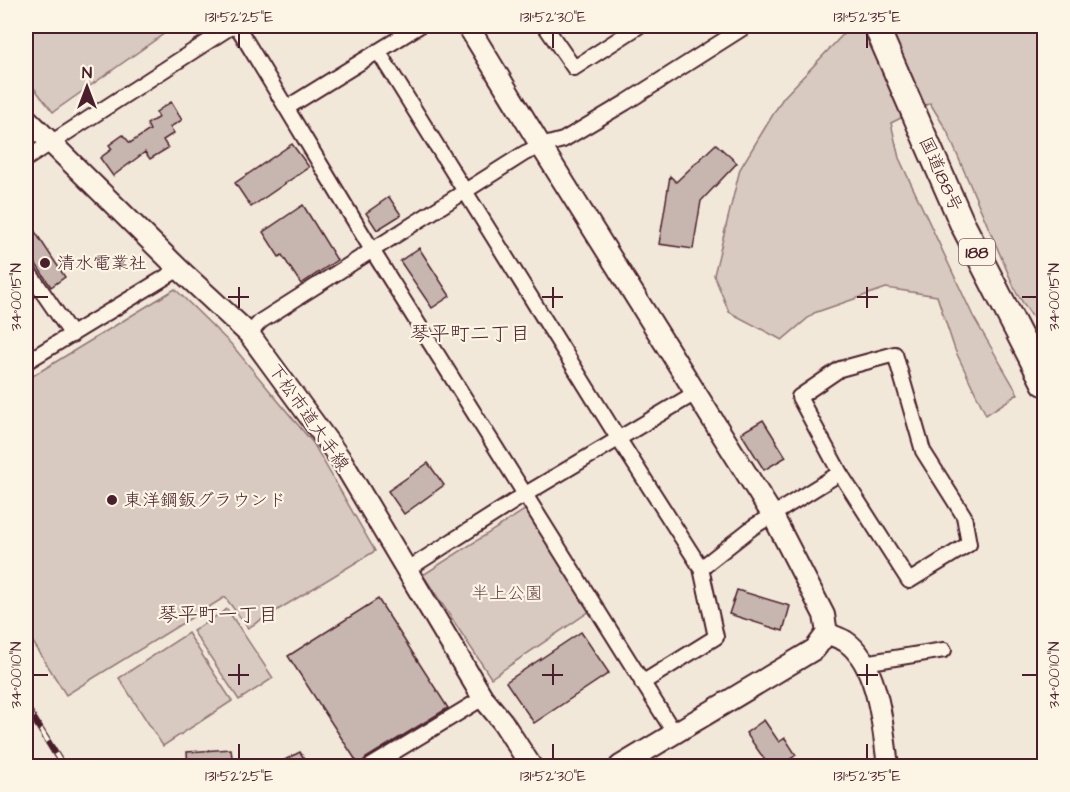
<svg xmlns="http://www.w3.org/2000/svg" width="1070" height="792" font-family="'Architects Daughter','Klee One',sans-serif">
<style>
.green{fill:#d8cac0;stroke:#917476;stroke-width:1.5}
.building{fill:#c7b6af;stroke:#4a1f2b;stroke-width:1.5}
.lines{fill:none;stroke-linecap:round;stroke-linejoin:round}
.street-casing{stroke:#4a1f2b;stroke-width:18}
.secondary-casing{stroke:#4a1f2b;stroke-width:24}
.highway-casing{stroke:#4a1f2b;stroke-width:28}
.street{stroke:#fcf5e5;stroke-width:14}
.secondary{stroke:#fcf5e5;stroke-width:20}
.highway{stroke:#fcf5e5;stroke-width:24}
.rail-casing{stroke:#4a1f2b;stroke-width:7}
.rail{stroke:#fcf5e5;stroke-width:4.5;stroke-dasharray:14;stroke-linecap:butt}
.ticks{fill:none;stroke:#4a1f2b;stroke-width:2}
.poi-dot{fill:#4a1f2b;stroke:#fcf5e5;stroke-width:2}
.labels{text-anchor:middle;stroke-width:4.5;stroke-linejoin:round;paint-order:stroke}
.shield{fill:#fcf5e5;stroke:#7f5f63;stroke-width:1.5}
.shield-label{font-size:16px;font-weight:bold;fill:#4a1f2b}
.street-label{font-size:18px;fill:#4a1f2b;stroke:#fcf5e5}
.poi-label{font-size:18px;fill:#4a1f2b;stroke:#fcf5e5;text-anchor:start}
.park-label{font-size:18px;fill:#6e4a50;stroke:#fcf5e5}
.neighbourhood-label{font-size:20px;fill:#4a1f2b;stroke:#fcf5e5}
.neatline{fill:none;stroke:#4a1f2b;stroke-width:2}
.ticks-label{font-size:15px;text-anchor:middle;fill:#4a1f2b}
</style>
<rect width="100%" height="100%" fill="#f1e8da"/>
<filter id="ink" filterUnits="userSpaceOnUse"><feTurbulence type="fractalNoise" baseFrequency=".0167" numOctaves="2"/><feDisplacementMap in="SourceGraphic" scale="12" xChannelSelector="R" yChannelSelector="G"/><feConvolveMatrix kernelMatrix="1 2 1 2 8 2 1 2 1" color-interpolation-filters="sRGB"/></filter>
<g filter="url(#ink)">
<!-- green -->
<path class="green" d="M26,26H175L53,112L26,78Z
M851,26H1044V334L1017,294L947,131L930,103L891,123L899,158L973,316L1018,394L986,415L955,350L937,296L886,288L814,313L782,340L729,312L714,275L740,169L783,98Z
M175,289L231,344L313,443L375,551L248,628L225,597L66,695L26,631V380Z
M526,509L590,611L491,678L423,575Z
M227,609L273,678L239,700L193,631Z
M188,633L232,701L163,746L119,678Z"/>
<!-- building -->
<path class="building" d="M171,102L182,120L170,127L174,133L163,140L168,148L150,159L145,152L113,176L100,158L112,149L109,145L123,135L130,143L150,130L147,124L159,117L156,112Z
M292,144L309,167L251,207L235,183Z
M716,144L737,163L701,201L693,249L659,244L670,176L676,182Z
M389,197L401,215L377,230L366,213Z
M303,205L337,260L301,284L282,255L279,257L263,232Z
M26,218L65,277L51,287L26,249Z
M419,248L450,296L432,308L400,261Z
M763,420L786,457L764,470L741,433Z
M428,463L444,485L404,514L388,491Z
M737,590L790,606L783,631L729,614Z
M378,599L448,708L366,758L359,765L288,656Z
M581,632L609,673L534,723L506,682Z
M764,720L779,742L785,738L796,755L780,766H769L746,733Z
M231,749L233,766H188L187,752Z
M300,752L309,766H273Z"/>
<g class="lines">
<!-- street casing -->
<g class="street-casing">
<path id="street" d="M237,26L372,250L675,734
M545,26L574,68L639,26
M378,51L618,438L701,568
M288,107L419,26
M26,159L232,26
M26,268L72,335
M249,334L261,321L525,153L541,146L563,140L625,103L746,26
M895,354L923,451L964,516L969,544L909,581L840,473L799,397L840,369Z
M26,362L179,269
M405,571L524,495L697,392
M864,663L944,650
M642,683L716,637L701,568L753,527L840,473
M371,766L483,698"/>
</g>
<!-- secondary casing -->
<g class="secondary-casing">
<path id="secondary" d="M468,26L541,146L773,516L824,615L827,633
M26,118L179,269L249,334L342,461L483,698L502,721L531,766
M827,633C833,636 840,638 845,641C879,663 883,730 888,766
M620,766L815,649L827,633"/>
</g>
<!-- highway casing -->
<g class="highway-casing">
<path id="highway" d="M876,26L962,223L1044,383"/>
</g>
<!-- street -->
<use href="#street" class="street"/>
<!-- secondary -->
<use href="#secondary" class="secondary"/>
<!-- highway -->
<use href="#highway" class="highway"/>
<!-- rail casing -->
<g class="rail-casing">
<path id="rail" d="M26,706L63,766"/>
</g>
<!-- rail -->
<use href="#rail" class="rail"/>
</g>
</g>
<!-- ticks -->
<path class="ticks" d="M239,33V48M553,33V48M867,33V48M239,287V308M553,287V308M867,287V308M33,297H48M228,297H249M542,297H563M857,297H878M1022,297H1037M239,664V685M553,664V685M867,664V685M33,675H48M228,675H249M542,675H563M857,675H878M1022,675H1037M239,744V759M553,744V759M867,744V759"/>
<!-- markers -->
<g class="poi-dot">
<circle cx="45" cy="263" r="6"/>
<circle cx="112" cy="500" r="6"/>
</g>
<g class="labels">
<!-- shield labels -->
<rect class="shield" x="959" y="239" width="36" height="26" rx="4.5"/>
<g class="shield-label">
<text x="977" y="258">188</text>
</g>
<!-- street labels -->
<g class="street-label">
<text transform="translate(941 174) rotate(66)" y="6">国道188号</text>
<text transform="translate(309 417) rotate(55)" y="6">下松市道大手線</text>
</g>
<!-- poi labels -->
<g class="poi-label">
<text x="57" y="269">清水電業社</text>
<text x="124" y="506">東洋鋼鈑グラウンド</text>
</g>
<!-- park labels -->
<g class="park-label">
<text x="507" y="599">半上公園</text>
</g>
<!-- neighbourhood labels -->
<g class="neighbourhood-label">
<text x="470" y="340">琴平町二丁目</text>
<text x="218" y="621">琴平町一丁目</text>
</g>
</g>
<!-- margin -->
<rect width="1070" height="792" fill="none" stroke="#fcf5e5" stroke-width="66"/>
<!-- north arrow -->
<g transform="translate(87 87)" stroke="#fcf5e5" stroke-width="4.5" paint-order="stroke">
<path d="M0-4.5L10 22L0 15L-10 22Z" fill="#4a1f2b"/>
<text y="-9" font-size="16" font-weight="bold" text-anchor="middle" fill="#4a1f2b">N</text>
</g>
<rect x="33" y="33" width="1004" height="726" class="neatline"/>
<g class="ticks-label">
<text x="239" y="22">131°52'25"E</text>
<text x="553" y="22">131°52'30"E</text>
<text x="867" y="22">131°52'35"E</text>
<text transform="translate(16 297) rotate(-90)" y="5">34°00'15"N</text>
<text transform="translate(1054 297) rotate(-90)" y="5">34°00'15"N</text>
<text transform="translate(16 675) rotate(-90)" y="5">34°00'10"N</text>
<text transform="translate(1054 675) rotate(-90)" y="5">34°00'10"N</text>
<text x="239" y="781">131°52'25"E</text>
<text x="553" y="781">131°52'30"E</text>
<text x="867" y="781">131°52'35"E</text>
</g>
</svg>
